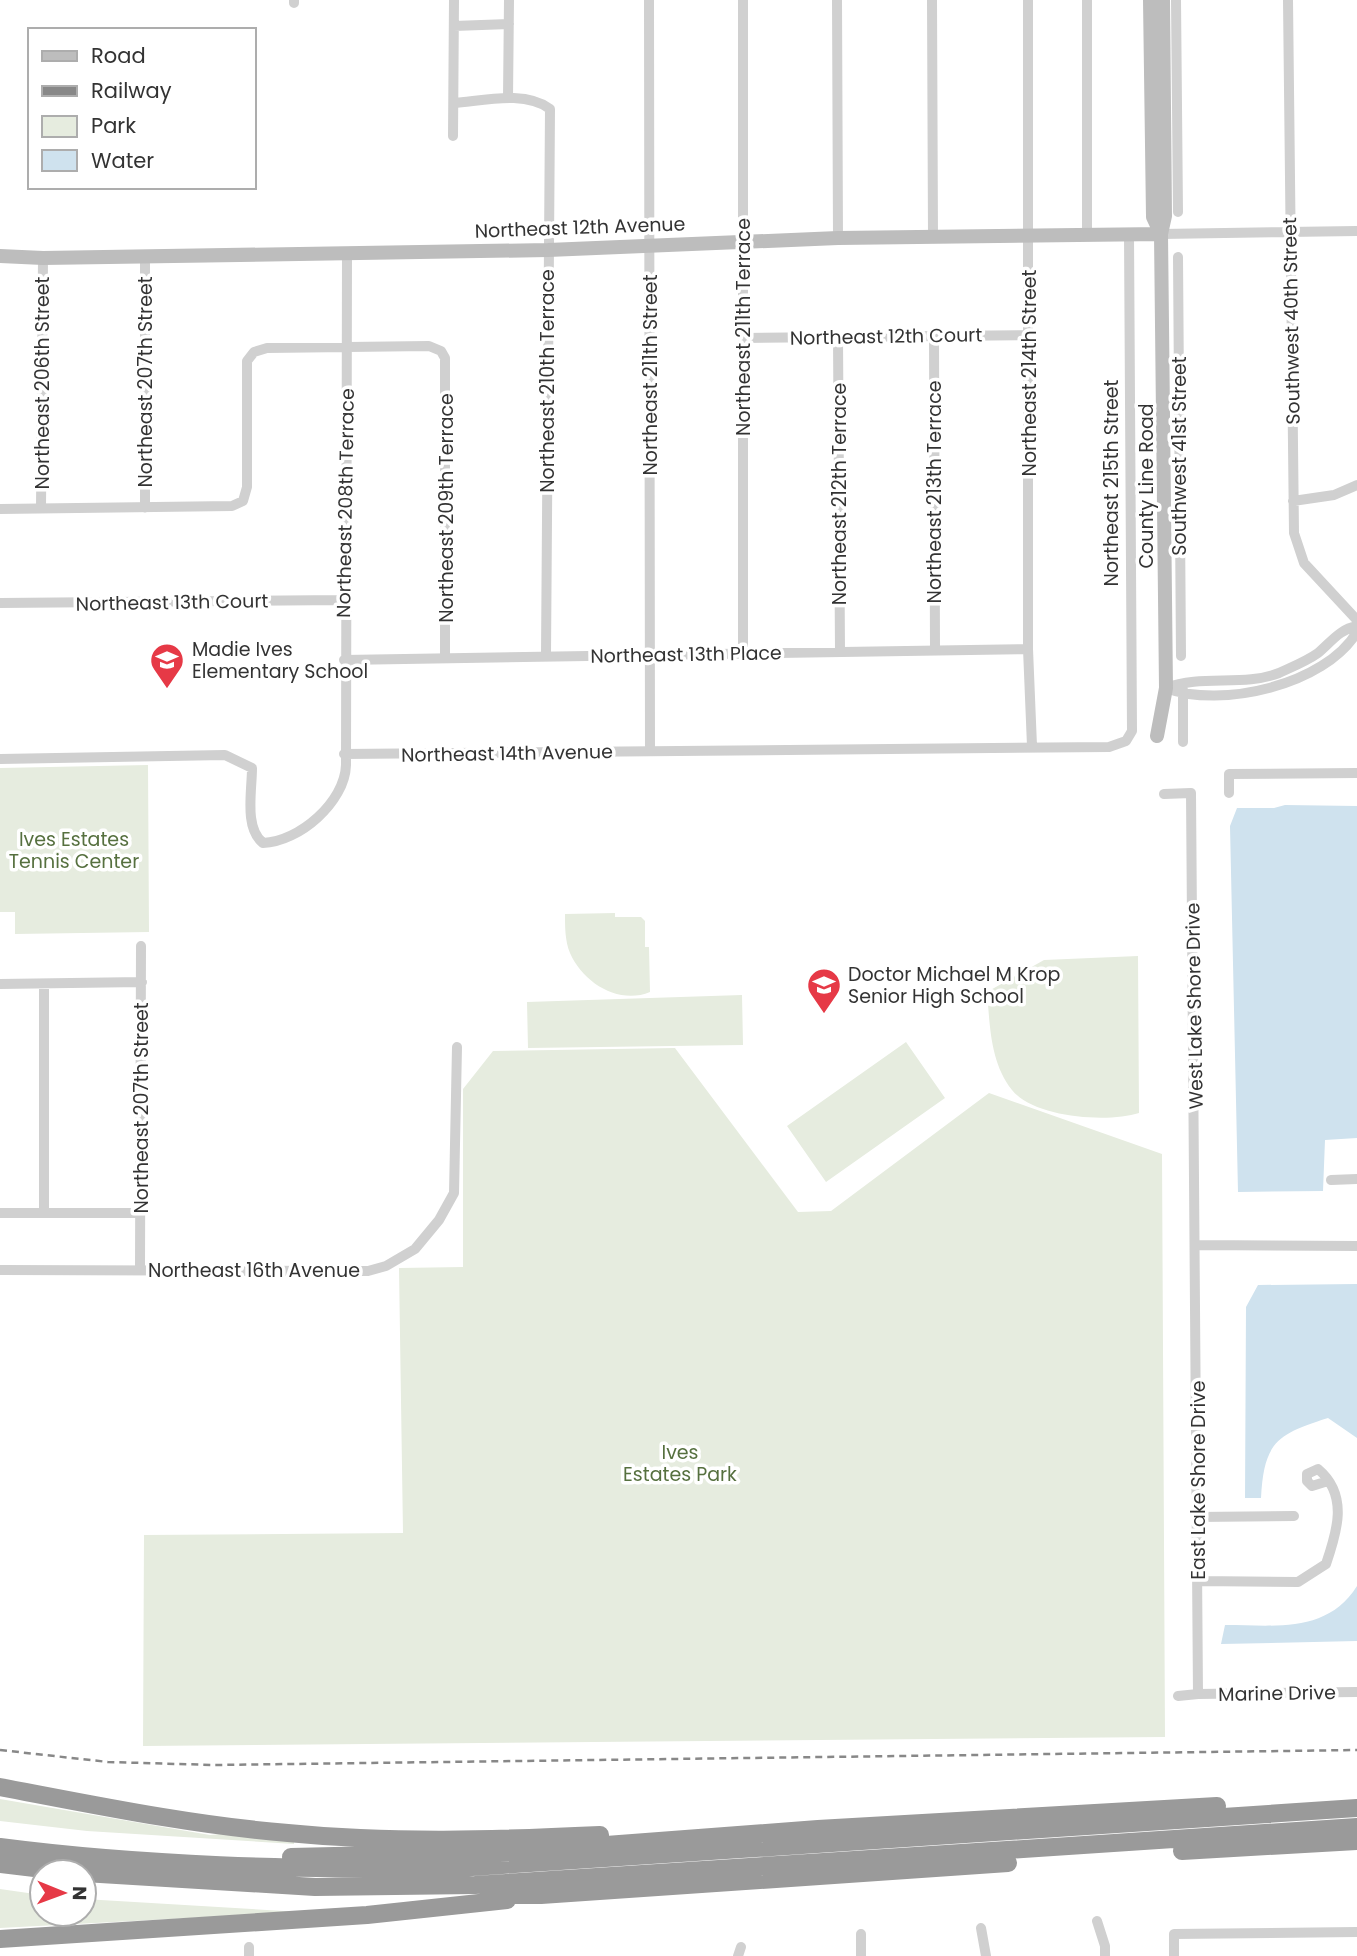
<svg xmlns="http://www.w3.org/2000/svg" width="1357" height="1956" font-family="Poppins,sans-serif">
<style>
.green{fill:#e6ecdf}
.water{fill:#cfe2ee}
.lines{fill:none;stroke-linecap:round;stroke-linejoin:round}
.street{stroke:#d0d0d0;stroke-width:10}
.secondary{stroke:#bdbdbd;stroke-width:14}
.highway{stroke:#9a9a9a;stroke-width:18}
.rail{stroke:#888;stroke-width:2.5;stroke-dasharray:7 5;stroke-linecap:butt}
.labels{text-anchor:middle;stroke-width:7;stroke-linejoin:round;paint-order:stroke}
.street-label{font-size:19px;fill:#333;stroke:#fff}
.poi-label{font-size:19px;fill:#333;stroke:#fff;text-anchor:start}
.park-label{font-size:19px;fill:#56703f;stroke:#fff}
</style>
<rect width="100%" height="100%" fill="#fff"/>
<!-- green -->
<path class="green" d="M148,765L149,932L15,934V912H0V768Z
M615,913V917H641L645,921V947H649L650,992C619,1005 583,983 570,953C565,941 565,927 565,914Z
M1138,956L1139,1113C1108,1123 1034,1118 1012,1090C990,1062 990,1026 987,992L1044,960Z
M742,995L743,1045L528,1048L527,1002Z
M906,1042L945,1098L826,1182L787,1126Z
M675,1048L798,1212L831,1211L989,1093L1162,1154L1165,1737L143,1746L144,1535L403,1533L399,1268L463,1267V1089L493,1051Z
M0,1799L210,1835L232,1833L294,1841V1844L87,1831L0,1821Z
M0,1889L42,1895V1914H84V1899L301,1912L0,1928Z"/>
<!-- water -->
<path class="water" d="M1285,805L1357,806V1138L1325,1140L1323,1191L1238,1192L1230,826L1237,808H1274Z
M1357,1284V1438L1328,1418C1277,1434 1264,1442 1261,1498H1245L1246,1307L1258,1285Z
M1357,1586V1641L1221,1644L1225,1625C1274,1625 1327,1634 1357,1586Z"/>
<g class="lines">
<!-- street -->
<path class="street" d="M294,0V3
M649,0L650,751
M743,0V653
M837,0L838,238
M932,0L933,237
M1028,0V649L1032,746
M1176,0L1178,212
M1288,0L1294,533L1304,563L1357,620
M454,26L509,24
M508,98L509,0
M454,103C482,101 525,90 550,109L546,656
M453,136L454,0
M1161,234L1357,231
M1087,236V0
M1178,257L1181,656
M934,335L935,649
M838,337L840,651
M743,338L1030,335
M1293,501L1334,495L1357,485
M41,508L43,258
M145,508V256
M0,509L232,506L243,501L247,487V361L254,352L267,348L429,346L441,351L445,358V658
M0,603L344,600
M344,660L1028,649
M1166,688C1221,709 1325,685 1357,632
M1166,688C1202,674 1243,687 1279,673C1292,667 1307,661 1318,653C1331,642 1340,629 1357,626
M1183,742V690
M344,754L1109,747L1126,741L1132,731L1129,235
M0,759L225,755L252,768C252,791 244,828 263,843C299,842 345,802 346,765L347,252
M1229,793V774L1357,773
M1164,794L1191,793L1198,1694L1178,1696
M0,984L142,982
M44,985V1212
M1331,1180L1357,1179
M0,1213H141
M1197,1245L1357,1246
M140,1269L141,946
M0,1270L368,1271L386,1266L415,1249L439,1220L454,1193L457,1047
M1197,1517L1294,1516
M1198,1581L1298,1582L1326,1564C1337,1532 1349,1495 1318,1469L1307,1474V1481L1312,1486L1328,1481
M1198,1694L1357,1692
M1097,1921L1105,1946V1956
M981,1928L986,1956
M861,1934V1956
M249,1947V1956
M738,1956L741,1947
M1174,1956V1934L1357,1932"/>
<!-- secondary -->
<path class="secondary" d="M1150,0L1153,217L1161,234
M0,256L43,258L548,250L838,238L1161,234
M1157,736L1166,688L1161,234L1165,216L1163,0"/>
<!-- highway -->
<path class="highway" d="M0,1787C95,1805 191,1825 288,1833C392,1843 495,1840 600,1835
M0,1847C146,1866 294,1869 442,1869L1357,1808
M1182,1851L1357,1841
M291,1857L514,1852L818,1829L1217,1806
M0,1864L68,1872
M84,1873L315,1887L475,1885L1357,1827
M494,1895H541L1008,1863
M0,1939L367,1915L507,1900"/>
<!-- rail -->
<path class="rail" d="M0,1750L108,1762L214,1765L1357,1750"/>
</g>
<!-- icons -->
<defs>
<g id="school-pin" transform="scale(1.75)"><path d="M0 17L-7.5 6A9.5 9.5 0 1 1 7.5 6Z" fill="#e63946" stroke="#fff"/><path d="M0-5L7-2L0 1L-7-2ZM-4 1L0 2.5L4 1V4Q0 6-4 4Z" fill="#fff"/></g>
</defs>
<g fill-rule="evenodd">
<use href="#school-pin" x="167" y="660"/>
<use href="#school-pin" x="824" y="985"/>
</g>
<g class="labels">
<!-- street labels -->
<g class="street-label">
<text transform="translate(580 227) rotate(-2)" y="7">Northeast 12th Avenue</text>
<text transform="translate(1291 321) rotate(-91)" y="7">Southwest 40th Street</text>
<text transform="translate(743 327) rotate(-90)" y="7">Northeast 211th Terrace</text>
<text transform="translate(886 336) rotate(-1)" y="7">Northeast 12th Court</text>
<text transform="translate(1029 373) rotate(-90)" y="7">Northeast 214th Street</text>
<text transform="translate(650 375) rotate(-90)" y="7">Northeast 211th Street</text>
<text transform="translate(547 381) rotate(-90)" y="7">Northeast 210th Terrace</text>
<text transform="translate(145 382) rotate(-90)" y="7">Northeast 207th Street</text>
<text transform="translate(42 383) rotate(-90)" y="7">Northeast 206th Street</text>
<text transform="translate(1179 456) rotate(-90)" y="7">Southwest 41st Street</text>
<text transform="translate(1111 483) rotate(-90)" y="7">Northeast 215th Street</text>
<text transform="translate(1146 486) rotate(-90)" y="7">County Line Road</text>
<text transform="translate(934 492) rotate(-90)" y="7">Northeast 213th Terrace</text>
<text transform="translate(839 494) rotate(-90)" y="7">Northeast 212th Terrace</text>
<text transform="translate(345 503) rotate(-89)" y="7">Northeast 208th Terrace</text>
<text transform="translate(446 508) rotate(-90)" y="7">Northeast 209th Terrace</text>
<text transform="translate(172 602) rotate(-1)" y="7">Northeast 13th Court</text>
<text transform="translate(686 654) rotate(-1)" y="7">Northeast 13th Place</text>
<text transform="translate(507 753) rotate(-1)" y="7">Northeast 14th Avenue</text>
<text transform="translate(1194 1006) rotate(-91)" y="7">West Lake Shore Drive</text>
<text transform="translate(141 1108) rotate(-90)" y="7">Northeast 207th Street</text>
<text x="254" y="1277">Northeast 16th Avenue</text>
<text transform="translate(1198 1480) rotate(-90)" y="7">East Lake Shore Drive</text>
<text transform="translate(1277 1693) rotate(-1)" y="7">Marine Drive</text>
</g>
<!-- poi labels -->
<g class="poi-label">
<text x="192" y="656">Madie Ives<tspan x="192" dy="22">Elementary School</tspan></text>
<text x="848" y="981">Doctor Michael M Krop<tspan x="848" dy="22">Senior High School</tspan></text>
</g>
<!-- park labels -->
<g class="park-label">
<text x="74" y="846">Ives Estates<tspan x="74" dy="22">Tennis Center</tspan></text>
<text x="680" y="1459">Ives<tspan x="680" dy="22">Estates Park</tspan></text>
</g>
</g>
<!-- legend -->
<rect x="28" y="28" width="228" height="161" fill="#ffffff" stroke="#adadad" stroke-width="2"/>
<rect x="42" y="51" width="35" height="10" fill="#bdbdbd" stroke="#adadad" stroke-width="2"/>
<text x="91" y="63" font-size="21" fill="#333333">Road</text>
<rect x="42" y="86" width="35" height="10" fill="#888888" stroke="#adadad" stroke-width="2"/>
<text x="91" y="98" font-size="21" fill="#333333">Railway</text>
<rect x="42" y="116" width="35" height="21" fill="#e6ecdf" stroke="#adadad" stroke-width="2"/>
<text x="91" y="133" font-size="21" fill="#333333">Park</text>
<rect x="42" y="150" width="35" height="21" fill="#cfe2ee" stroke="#adadad" stroke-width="2"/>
<text x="91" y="168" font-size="21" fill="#333333">Water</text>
<!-- north arrow -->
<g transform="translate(63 1893) rotate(91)"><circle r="33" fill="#ffffff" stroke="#adadad" stroke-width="2"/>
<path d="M0-5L12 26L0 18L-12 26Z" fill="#e63946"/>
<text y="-10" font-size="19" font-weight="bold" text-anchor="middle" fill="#333333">N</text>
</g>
</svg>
